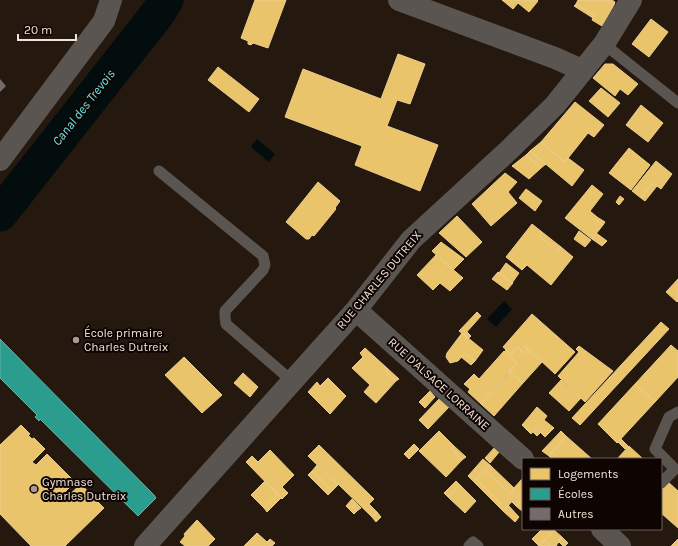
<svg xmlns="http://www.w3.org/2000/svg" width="678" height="546" font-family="Karla,sans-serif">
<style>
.water{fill:#030d0d}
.homes{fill:#e9c46a;stroke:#eccd8b}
.schools{fill:#2a9d8f;stroke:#66b2a5}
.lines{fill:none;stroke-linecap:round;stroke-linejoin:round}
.river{stroke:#030d0d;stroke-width:35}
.building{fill:#746b6c}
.lane{stroke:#5a5551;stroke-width:11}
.street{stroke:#5a5551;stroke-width:22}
.poi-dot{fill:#aa9b92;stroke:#0e0502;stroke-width:1.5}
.labels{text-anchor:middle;stroke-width:4;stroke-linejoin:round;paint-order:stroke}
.street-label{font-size:12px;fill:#f2e2d8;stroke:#0e0502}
.poi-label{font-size:12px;fill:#f2e2d8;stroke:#0e0502;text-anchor:start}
.water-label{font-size:13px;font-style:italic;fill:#6ee3e4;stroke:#0e0502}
</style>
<rect width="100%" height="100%" fill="#25180f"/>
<!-- water -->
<path class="water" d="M257,139L275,154L269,162L251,147Z
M504,301L512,309L496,327L487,319Z"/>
<!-- homes -->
<path class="homes" d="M255,0H286L268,48L253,43L251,45L248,44V41L241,38Z
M502,0H537L538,1L529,12L518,3L513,9Z
M578,0H606L614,5L602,26L592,20L594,15L576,4Z
M606,0H612L615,2L614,5Z
M576,4L594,15L593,18L574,6Z
M651,19L668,32L649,57L632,44Z
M398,54L425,64L410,104L397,100L387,126L438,145L420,191L355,165L362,146L285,117L303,69L381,99Z
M605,64H613L638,84L628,95L620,89L615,96L593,78Z
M218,67L259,99L249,112L208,80Z
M601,88L620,103L608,117L589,101Z
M575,102L604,125L594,137L588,133L565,162L541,142Z
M641,105L663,123L648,142L626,125Z
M541,142L565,162L568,158L584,170L572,186L530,151Z
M629,148L650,165L631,190L609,173Z
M530,151L546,164L541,168L526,155Z
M526,155L541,168L529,179L512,166Z
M656,161L672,174L661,189L653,183L641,198L632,191Z
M505,173L517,182L508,192L517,203L491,226L472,204Z
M318,182L340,201L335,208L336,209L314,236L312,235L309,239H306L286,222Z
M653,183L657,186L645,201L641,198Z
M592,185L603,194L590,211L597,217L595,219L603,225L592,239L565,218Z
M526,189L542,201L535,211L519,198Z
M620,196L624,199L619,205L616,202Z
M457,216L482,242L466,257L439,233Z
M597,217L605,222L603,225L595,219Z
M532,224L542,232L539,236L550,245L558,251L561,247L573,257L551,285L527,265L522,270L506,257Z
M579,231L591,240L585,247L574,239Z
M542,232L561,247L558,251L539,236Z
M596,233L607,241L602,246L592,239Z
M441,242L464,259L453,270L432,251Z
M436,255L463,278L450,291L440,283L433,290L417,275Z
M506,263L519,273L512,283L499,273Z
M498,272L513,283L507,290L492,279Z
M678,279V301L677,302L666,292Z
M477,312L481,316L464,335L459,331Z
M532,314L575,352L555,374L524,345L529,352L526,355L517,347L511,354L503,347Z
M661,322L669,329L580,425L572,418Z
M467,332L471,336L468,339L464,335Z
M462,333L483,350L475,361L465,353L458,361L450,363L446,357L447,353Z
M524,345L542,362L523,383L509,371L517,363L505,352L506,349L511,354L517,347L526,355L529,352Z
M671,345L678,351V377L655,402L635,384Z
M579,346L613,371L585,402L558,376L579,352L576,349Z
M365,348L387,368L386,372L396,381L376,403L364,392L370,385L352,368L363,357L360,353Z
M504,351L517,363L481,404L468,392L470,389L464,384L474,374L479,379Z
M465,353L475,361L471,365L461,357Z
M184,357L222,395L202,413L165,375Z
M387,368L399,379L396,381L386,372Z
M510,372L523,383L494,416L481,404Z
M243,373L258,387L250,397L234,383Z
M328,378L346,396L330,414L308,392L317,382L320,386Z
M561,380L581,398L569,411L549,393Z
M635,384L655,402L617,443L598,424Z
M430,391L435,397L425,408L419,402Z
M439,399L449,407L428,429L419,420Z
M537,407L547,416L544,420L554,428L545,437L536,428L531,434L522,425Z
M21,425L30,434L28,435L32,439L34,438L45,449L32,462L36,465L47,454L75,482L64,493L67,497L81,484L91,495L90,497L93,500L94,498L104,508L65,546H31L0,514V445Z
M536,428L540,433L537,436L533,432Z
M439,431L454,446L452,449L462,460L446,477L419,451Z
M561,431L566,436L549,456L542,451Z
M566,436L592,459H552L549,456Z
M621,439L628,446L625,449L618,442Z
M414,444L419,449L409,459L404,454Z
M319,445L374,499L369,504L377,512L372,517L338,484V485L308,456Z
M454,446L466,457L462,460L452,449Z
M629,446L643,459H617Z
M495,447L500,451L490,463L485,458Z
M270,450L294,475L282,487L288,493L282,499L246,462L252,456L258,462Z
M483,459L490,465L476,479L501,504L499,507L468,476Z
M317,465L338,485L332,491L312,471Z
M490,465L514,488L512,490L513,492L510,494L485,470Z
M485,470L510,494L513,492L512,490L523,478V490L503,511L499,507L501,504L476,479Z
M312,471L332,491L328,495L308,475Z
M265,481L278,494L264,508L251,495Z
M456,481L460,485L448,497L444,493Z
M667,481L678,491V528L661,513V488Z
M460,485L476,501L465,513L448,497Z
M522,491L523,498L516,506L512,502Z
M278,494L281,498L267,512L264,508Z
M523,498V512L516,506Z
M352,499L356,503L352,507L357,511L354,514L346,506Z
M356,503L361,508L357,511L352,507Z
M508,505L519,517L515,522L503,511Z
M377,512L381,517L376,522L372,517Z
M197,520L215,539L208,546H185L180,542L185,536L184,534Z
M542,529H555L539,546L532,539Z
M554,530L562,537L556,546H550L544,540Z
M257,533L267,542L271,546H244Z
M562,537L568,543L565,546H563L558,541Z
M270,539L275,543L272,546L267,542Z
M678,539V546H671Z
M544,540L550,546H539Z"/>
<!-- schools -->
<path class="schools" d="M0,339L154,495L156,498L138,516L40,419L39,421L35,417L37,415L0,378Z"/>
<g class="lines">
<!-- river -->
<path class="river" d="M0,214L158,13L166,0"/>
</g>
<!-- building -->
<path class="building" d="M0,79L6,86L0,92Z"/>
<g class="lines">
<!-- lane -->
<path class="lane" d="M604,44L678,103
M159,171L263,256L265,265L263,270L225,311V317L226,324L292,381
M661,483L675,469L655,449L669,417L678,412
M469,546L473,542L478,546"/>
<!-- street -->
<path class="street" d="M399,0L555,58L582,70
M0,160L104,21L111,0
M356,310L523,459
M602,529L620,546
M145,546L356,310L411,240L510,149L555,105L604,44L631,0"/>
</g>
<!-- markers -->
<g class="poi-dot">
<circle cx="76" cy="340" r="4"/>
<circle cx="34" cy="489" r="4"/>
</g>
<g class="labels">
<!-- street labels -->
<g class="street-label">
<text transform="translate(379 280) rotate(-50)" y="4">RUE CHARLES DUTREIX</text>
<text transform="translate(439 384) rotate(42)" y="4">RUE D'ALSACE LORRAINE</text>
</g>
<!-- poi labels -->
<g class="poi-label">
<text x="84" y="337">École primaire<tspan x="84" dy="14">Charles Dutreix</tspan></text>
<text x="42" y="486">Gymnase<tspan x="42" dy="14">Charles Dutreix</tspan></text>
</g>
<!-- water labels -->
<g class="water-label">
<text transform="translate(83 107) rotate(-52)" y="5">Canal des Trevois</text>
</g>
</g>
<!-- legend -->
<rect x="522" y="458" width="140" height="72" fill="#0e0502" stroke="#695d58"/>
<rect x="530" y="468" width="20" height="12" fill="#e9c46a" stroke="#695d58"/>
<text x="558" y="478" font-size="12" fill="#f2e2d8">Logements</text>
<rect x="530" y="488" width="20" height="12" fill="#2a9d8f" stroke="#695d58"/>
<text x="558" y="498" font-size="12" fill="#f2e2d8">Écoles</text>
<rect x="530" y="508" width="20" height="12" fill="#746b6c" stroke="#695d58"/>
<text x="558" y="518" font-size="12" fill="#f2e2d8">Autres</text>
<!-- scale -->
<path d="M18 34v6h58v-6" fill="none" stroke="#f2e2d8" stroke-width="2"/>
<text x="24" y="34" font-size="12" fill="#f2e2d8" stroke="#0e0502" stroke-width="3" paint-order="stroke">20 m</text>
</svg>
